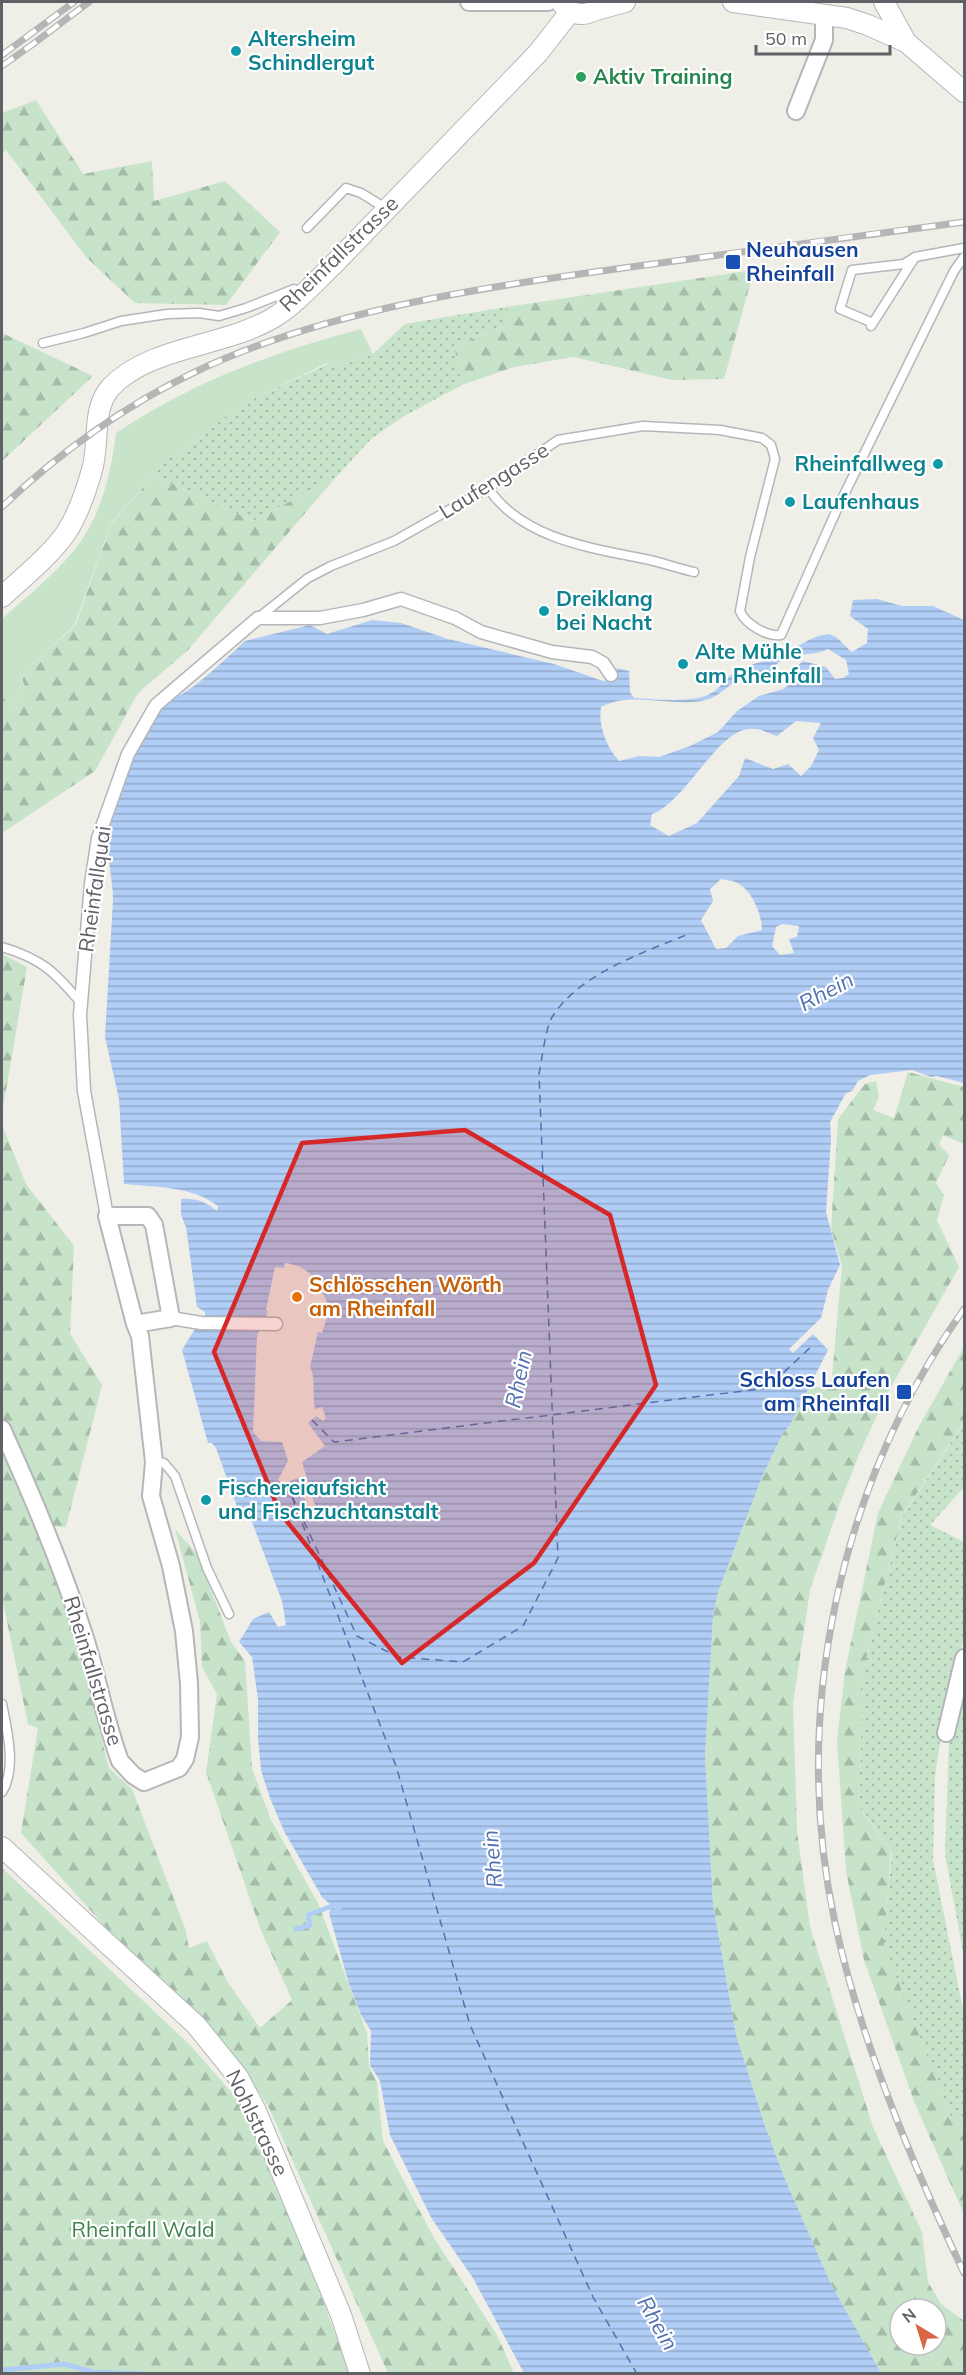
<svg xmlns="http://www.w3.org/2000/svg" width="966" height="2375" font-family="Mulish,sans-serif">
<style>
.grass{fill:url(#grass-dots)}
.forest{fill:url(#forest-firs);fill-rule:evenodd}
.park{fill:#c7e4cb}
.water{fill:url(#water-rules);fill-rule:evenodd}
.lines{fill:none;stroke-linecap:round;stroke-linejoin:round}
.stream{stroke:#b0cdf6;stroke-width:5}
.ferry{stroke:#5271b0;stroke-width:1.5;stroke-dasharray:8 6;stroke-linecap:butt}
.service-casing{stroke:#b4b6ba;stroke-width:11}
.pedestrian-casing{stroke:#b4b6ba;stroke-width:15}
.minor-casing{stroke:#b4b6ba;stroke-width:20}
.tertiary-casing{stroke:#b4b6ba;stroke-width:22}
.service{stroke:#fff;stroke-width:8}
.pedestrian{stroke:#fff;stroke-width:12}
.minor{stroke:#fff;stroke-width:16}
.tertiary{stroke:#fff;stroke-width:20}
.rail-casing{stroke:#b5b5b6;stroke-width:7}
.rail{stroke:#fff;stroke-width:4.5;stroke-dasharray:14;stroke-linecap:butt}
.marked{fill:#d62828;fill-opacity:0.2;stroke:#d62828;stroke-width:4.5;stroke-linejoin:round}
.culture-dot{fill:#0f9aa8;stroke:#fff;stroke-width:2}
.leisure-dot{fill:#2e9e5b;stroke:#fff;stroke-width:2}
.transit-dot{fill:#1a4fb4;stroke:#fff;stroke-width:2}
.food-dot{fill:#e8710a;stroke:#fff;stroke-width:2}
.labels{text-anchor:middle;stroke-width:4.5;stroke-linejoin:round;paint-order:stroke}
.culture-label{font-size:21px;font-weight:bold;fill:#0d838f;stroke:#fff;text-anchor:start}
.leisure-label{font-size:21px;font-weight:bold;fill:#27864d;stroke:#fff;text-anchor:start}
.transit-label{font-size:21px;font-weight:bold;fill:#164399;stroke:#fff;text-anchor:start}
.street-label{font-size:21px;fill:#5f6166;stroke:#fff}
.food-label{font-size:21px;font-weight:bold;fill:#c56008;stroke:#fff;text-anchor:start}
.park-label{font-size:21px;fill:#40834d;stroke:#fff}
.water-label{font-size:22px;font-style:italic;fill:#5271b0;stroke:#fff}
</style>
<defs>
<pattern id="grass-dots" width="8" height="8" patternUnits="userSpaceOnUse" patternTransform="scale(1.5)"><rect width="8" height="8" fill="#c7e4cb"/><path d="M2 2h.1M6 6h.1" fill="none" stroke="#a5bca9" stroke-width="1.8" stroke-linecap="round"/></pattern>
<pattern id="forest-firs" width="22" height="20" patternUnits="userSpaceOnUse" patternTransform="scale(1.5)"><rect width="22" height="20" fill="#c7e4cb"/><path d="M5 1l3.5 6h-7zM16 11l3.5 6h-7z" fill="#a5bca9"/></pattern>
<pattern id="water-rules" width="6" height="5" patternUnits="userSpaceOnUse" patternTransform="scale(1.5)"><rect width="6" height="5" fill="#b0cdf6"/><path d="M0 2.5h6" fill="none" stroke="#92aacb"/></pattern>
</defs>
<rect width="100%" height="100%" fill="#efeee7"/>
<!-- grass -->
<path class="grass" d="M506,307L507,325L454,346L462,385L404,416L371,439L336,477L253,521L154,475L169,457L177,456L226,416L255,398L328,364L333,368L373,354L405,324Z
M964,1423V1487L930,1525L964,1542V1639L947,1691L935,1777L933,1860L964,2015V2120H952L883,1945L892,1851L859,1806L863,1671L902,1517Z
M964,1679V1958L945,1854L949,1742Z"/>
<!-- forest -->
<path class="forest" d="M36,100L83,174L152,161L154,201L225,181L280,232L226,305L135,303L86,257L6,150L2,154V113Z
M754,270L724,379L672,380L574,357L514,367L462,385L454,346L507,325L506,307Z
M2,333L93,376L2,461Z
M154,475L253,521L336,477L188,650L138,693L95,771L2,833V697L14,706L25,689L22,678L32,664L75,626L111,524Z
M2,954L27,967L2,1114Z
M908,1072L964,1087V1144L943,1135L939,1144L949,1155L936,1183L944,1195L937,1220L959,1267L887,1394L860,1452L839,1506L810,1590L793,1703L797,1831L810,1927L873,2127L922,2232L928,2282L941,2304L964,2321V2373H881L831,2284L785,2179L766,2129L736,2035L713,1904L705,1756L713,1617L718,1592L762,1477L783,1433L790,1425L809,1387L831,1388L842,1266L831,1229L838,1119L865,1084L876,1081L879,1097L873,1110L894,1118ZM900,2309H936V2345H900Z
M2,1125L26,1184L74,1246L70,1334L102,1385L66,1527L36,1525L77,1641L109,1768L132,1789L185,1928L189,1948L207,1941L227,1981L260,2028L292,2000L260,1928L206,1772L217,1694L202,1667L200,1622L175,1529L197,1554L231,1642L245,1661L252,1768L271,1820L318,1903L367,2033L369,2066L377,2082L383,2141L434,2238L497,2335L514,2373H388L268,2106L241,2066L118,1941L21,1833L38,1728L28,1724L2,1597Z
M964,1347V1422L902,1516L863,1671L859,1807L891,1850L884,1945L952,2120H964V2214L915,2104L864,1960L846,1871L837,1741L845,1671L878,1513L919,1426Z
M2,1868L191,2046L245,2108L294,2224L350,2373H2Z"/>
<!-- park -->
<path class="park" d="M361,329L373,354L332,368L327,363L255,398L226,416L177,456L170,457L111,523L74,626L32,664L22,678L25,689L14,706L2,697V619C28,595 60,571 81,541C103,509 111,471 116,433C192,382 274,352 361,329Z"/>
<!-- water -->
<path class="water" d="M877,599L902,606H933L964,620V1083L937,1076L931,1077L912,1070L870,1075L858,1081L852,1091L846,1093L830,1122L831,1139L826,1212L840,1265L828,1290L821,1318L789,1349L793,1353L813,1334L828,1350L790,1425L783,1433L762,1477L718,1592L713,1617L705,1756L713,1904L736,2035L766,2129L785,2179L831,2284L881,2373H524L473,2278L432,2219L390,2135L380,2081L370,2065L371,2031L361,2015L349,1984L329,1913L332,1906L322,1897L284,1831L270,1798L261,1770L258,1738V1699L252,1657L239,1642L253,1619L269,1612L278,1627L286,1625L282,1601L252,1522L239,1512L216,1448L212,1443H208L182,1350L195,1329H205V1312L197,1307L186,1227L181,1215V1199C195,1198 205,1201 217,1211L218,1206C192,1186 156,1187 124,1184L119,1099L105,1037L113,900C113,880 107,860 108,840C108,823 116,806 122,791C134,757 146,724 172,698C187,697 232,653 245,641L253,639L310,625L327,634L372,620L401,623L448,639L554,664L603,681L617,679V668L629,671L630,692L634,698C654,699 690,703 708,695C719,690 726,678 736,671C749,664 763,662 776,658C789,653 817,631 831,635C839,637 845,647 852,652L867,643L868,629L850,616L853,600ZM828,649L846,660L849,674L843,678L835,679L826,667L803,661L795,668L797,679L783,689L759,696L737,711L718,732L690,746L659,757L639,756L619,761C606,747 598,725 601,707C633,690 672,708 706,700C727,695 743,663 767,674L776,670L775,666C790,650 810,658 828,649ZM796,721L821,723L813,738L819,750L811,766L801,776L788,764L773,769L745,758L739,776L697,823L669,836L650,825L652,814C685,803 718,729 750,729C760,728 768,733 777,736ZM721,879C725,880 731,880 735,882C751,888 762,914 762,930L738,936L726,948L716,949L701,920L713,901L710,889ZM782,924L799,926L797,937L789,939L794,953L780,955L772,946L776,927ZM285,1263C314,1267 318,1284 330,1308L322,1333L318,1332L310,1367C316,1377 312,1395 315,1409L322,1407L326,1418L323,1421L316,1416L308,1423L325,1446L302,1462L318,1516L314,1518L302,1493L298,1478L283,1484L278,1480L288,1461L282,1442L261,1441L253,1432L257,1336L268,1312L266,1310L275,1267L284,1268Z"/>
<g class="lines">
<!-- stream -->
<path class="stream" d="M296,1929L310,1925L308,1915L332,1906L339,1908
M2,2370L64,2364L93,2372L143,2374"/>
<!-- ferry -->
<path class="ferry" d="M312,1420L334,1442L767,1388L812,1346
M286,1483L357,1636L398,1657L463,1662L523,1626L558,1558L539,1074C542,1059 545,1032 551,1019C577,974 645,952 691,933
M292,1497L396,1766L470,2025L593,2297L637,2374"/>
<!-- service casing -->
<g class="service-casing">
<path id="service" d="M307,228L346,188L361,193L387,209
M873,323L840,309L852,270L904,264L915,257
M871,326L915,257L964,248
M43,343L84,333L121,321L167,314L199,313L219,316L246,308L294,289L300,296
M488,488C521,537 585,547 640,558C658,561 676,568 694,572
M258,618L308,578L331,566L394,541L488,488L558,440L643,426L720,430L762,438L771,445L775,459L750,557L740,611C745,624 767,637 781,635L838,507L954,271L964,257
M2,947C42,959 54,971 81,1003
M154,1462L164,1463L175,1476L207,1568L229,1614
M2,1704C7,1729 17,1769 2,1792"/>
</g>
<!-- pedestrian casing -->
<g class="pedestrian-casing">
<path id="pedestrian" d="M107,1216L84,1091L80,1015L91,884L98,838L128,754L156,705L258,618H320L363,610L401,599L455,618L481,632L552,652L592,657L603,663L611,675
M171,1318L201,1323L276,1324"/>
</g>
<!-- minor casing -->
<g class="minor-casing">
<path id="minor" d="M469,2H548
M796,111L824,40V15
M2,1429C33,1497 62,1566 85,1638C98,1679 105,1721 120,1761L133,1775L144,1782L179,1768L185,1759L190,1737L189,1683L184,1631L171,1566L151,1496L154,1462L140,1336L135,1324L107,1216H148L154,1225L171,1318L135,1324
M946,1733L964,1658"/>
</g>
<!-- tertiary casing -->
<g class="tertiary-casing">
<path id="tertiary" d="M561,2C571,19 593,17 603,2
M733,2L847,18L868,25L906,42L964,92
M884,2L906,42
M596,10L625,2
M2,597C23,577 49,557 66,533C78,515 86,491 92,470C100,443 91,409 111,387C150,346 224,347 273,318C296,304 315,282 334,264L538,53L570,12
M2,1847L196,2025L238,2077L256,2111L341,2315L360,2374"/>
</g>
<!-- service -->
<use href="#service" class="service"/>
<!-- pedestrian -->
<use href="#pedestrian" class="pedestrian"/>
<!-- minor -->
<use href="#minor" class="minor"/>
<!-- tertiary -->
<use href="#tertiary" class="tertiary"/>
<!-- rail casing -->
<g class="rail-casing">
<path id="rail" d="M2,55L74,2
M2,66L33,44L89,2
M2,507C59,453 124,406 195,372C326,309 495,285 638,266C747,251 856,236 964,222
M964,1309C839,1484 790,1712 835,1923C860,2040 913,2165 964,2273"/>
</g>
<!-- rail -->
<use href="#rail" class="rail"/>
</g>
<!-- marked area -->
<path class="marked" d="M465,1130L610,1215L656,1385L534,1563L402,1663L280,1513L214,1352L302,1143Z"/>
<!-- markers -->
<g class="culture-dot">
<circle cx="236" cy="51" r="6"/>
<circle cx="938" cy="464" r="6"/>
<circle cx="790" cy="502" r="6"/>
<circle cx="544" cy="611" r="6"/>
<circle cx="683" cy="664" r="6"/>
<circle cx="206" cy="1500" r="6"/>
</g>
<circle class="leisure-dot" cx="581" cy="77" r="6"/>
<g class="transit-dot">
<rect x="725" y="254" width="16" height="16" rx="3"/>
<rect x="896" y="1384" width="16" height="16" rx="3"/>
</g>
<circle class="food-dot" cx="297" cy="1297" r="6"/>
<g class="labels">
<!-- culture labels -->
<g class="culture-label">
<text x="248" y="46">Altersheim<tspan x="248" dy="24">Schindlergut</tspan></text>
<text x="926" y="471" text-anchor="end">Rheinfallweg</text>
<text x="802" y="509">Laufenhaus</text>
<text x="556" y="606">Dreiklang<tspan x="556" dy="24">bei Nacht</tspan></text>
<text x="695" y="659">Alte Mühle<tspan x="695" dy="24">am Rheinfall</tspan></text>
<text x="218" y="1495">Fischereiaufsicht<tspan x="218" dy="24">und Fischzuchtanstalt</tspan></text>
</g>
<!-- leisure labels -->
<g class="leisure-label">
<text x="593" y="84">Aktiv Training</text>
</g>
<!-- transit labels -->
<g class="transit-label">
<text x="746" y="257">Neuhausen<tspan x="746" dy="24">Rheinfall</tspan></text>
<text x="890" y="1387" text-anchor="end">Schloss Laufen<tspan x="890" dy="24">am Rheinfall</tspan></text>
</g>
<!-- street labels -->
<g class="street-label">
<text transform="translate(339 254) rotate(-44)" y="7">Rheinfallstrasse</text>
<text transform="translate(494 481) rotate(-32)" y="7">Laufengasse</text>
<text transform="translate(95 889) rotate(-82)" y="7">Rheinfallquai</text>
<text transform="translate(93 1671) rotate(73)" y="7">Rheinfallstrasse</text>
<text transform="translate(257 2123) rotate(64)" y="7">Nohlstrasse</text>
</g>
<!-- food labels -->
<g class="food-label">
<text x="309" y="1292">Schlösschen Wörth<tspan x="309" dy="24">am Rheinfall</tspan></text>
</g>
<!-- park labels -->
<g class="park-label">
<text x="143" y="2237">Rheinfall Wald</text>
</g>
<!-- water labels -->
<g class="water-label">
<text transform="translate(826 991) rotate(-28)" y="8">Rhein</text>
<text transform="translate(518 1379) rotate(-78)" y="8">Rhein</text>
<text transform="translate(492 1859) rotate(-95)" y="8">Rhein</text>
<text transform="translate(658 2323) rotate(60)" y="8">Rhein</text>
</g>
</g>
<!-- border -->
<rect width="966" height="2375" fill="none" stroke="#5f6166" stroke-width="6"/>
<!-- north arrow -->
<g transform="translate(918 2327) rotate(322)"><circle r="28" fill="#ffffff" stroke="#bfc0c2" stroke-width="1.5"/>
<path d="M0-4.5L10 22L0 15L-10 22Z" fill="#d76745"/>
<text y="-9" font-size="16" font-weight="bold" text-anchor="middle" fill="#5f6166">N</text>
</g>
<!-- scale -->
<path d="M756 45v9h134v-9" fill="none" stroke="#5f6166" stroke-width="3"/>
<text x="765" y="45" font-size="18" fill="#5f6166" stroke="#ffffff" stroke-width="4.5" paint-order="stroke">50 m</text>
</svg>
